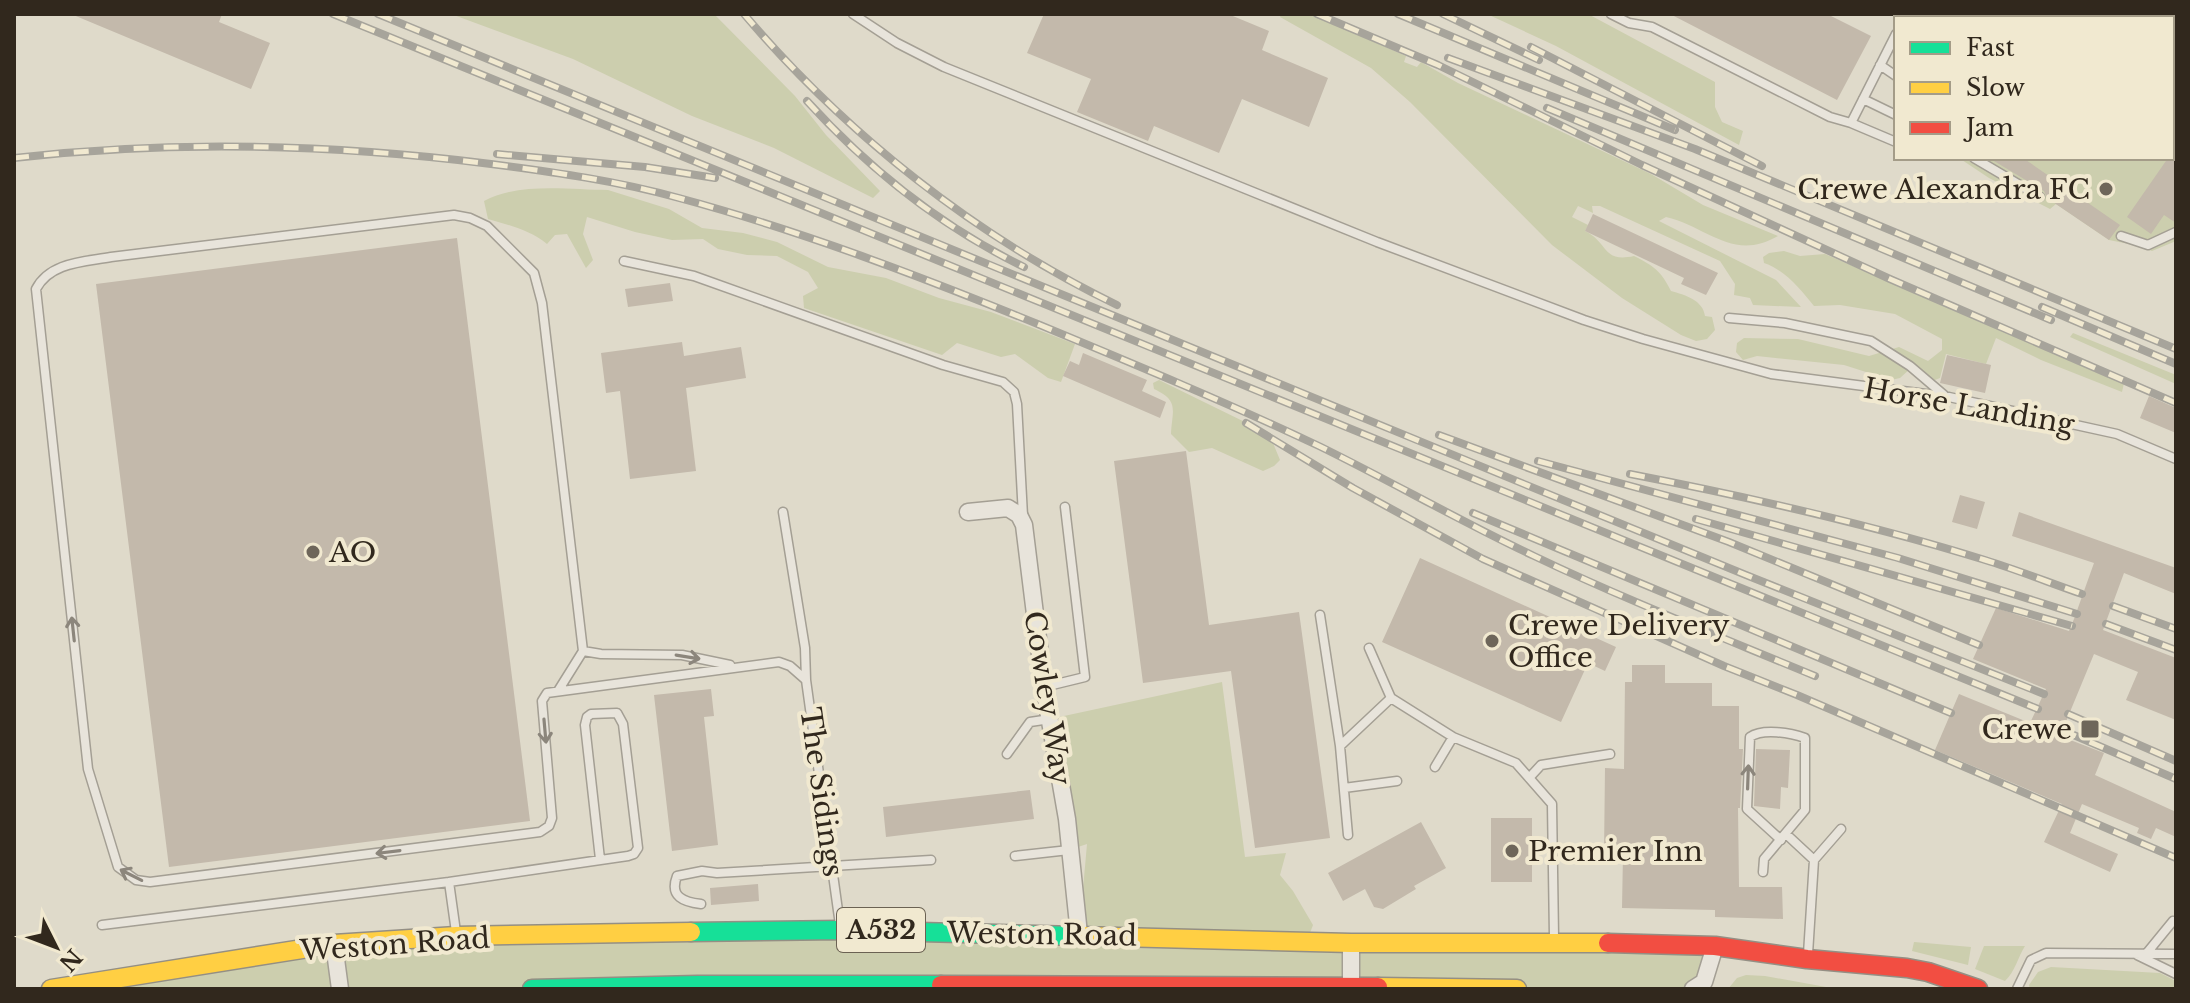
<svg xmlns="http://www.w3.org/2000/svg" width="2190" height="1003" font-family="'Libre Baskerville',serif">
<style>
.green{fill:#ccceae}
.building{fill:#c3b9ab}
.lines{fill:none;stroke-linecap:round;stroke-linejoin:round}
.lane-casing{stroke:#a49f94;stroke-width:11}
.street-casing{stroke:#a49f94;stroke-width:19}
.fast-casing{stroke:#948f84;stroke-width:21}
.slow-casing{stroke:#948f84;stroke-width:21}
.jam-casing{stroke:#948f84;stroke-width:21}
.lane{stroke:#e8e4db;stroke-width:8}
.street{stroke:#e8e4db;stroke-width:16}
.fast{stroke:#16e098;stroke-width:18}
.slow{stroke:#ffcf43;stroke-width:18}
.jam{stroke:#f24e42;stroke-width:18}
.rail-casing{stroke:#a7a49b;stroke-width:8}
.rail{stroke:#f1e9d0;stroke-width:5;stroke-dasharray:15;stroke-linecap:butt}
.oneway{stroke:#8c867c}
.poi-dot{fill:#6e665a;stroke:#f1e9d0;stroke-width:3}
.labels{text-anchor:middle;stroke-width:8;stroke-linejoin:round;paint-order:stroke}
.shield{fill:#f1e9d0;stroke:#6b6253;stroke-width:2}
.shield-label{font-size:26px;font-weight:bold;fill:#31281d}
.poi-label{font-size:28px;fill:#31281d;stroke:#f1e9d0;text-anchor:start}
.street-label{font-size:28px;fill:#31281d;stroke:#f1e9d0}
</style>
<rect width="100%" height="100%" fill="#dfdaca"/>
<!-- green -->
<path class="green" d="M451,14H714L795,96L826,135L880,191L873,198L774,148L692,116L573,59Z
M1281,14H1311L1406,56L1404,62L1417,67L1421,62L1458,83L1651,174L1703,205L1778,236C1733,262 1708,227 1666,217L1659,221L1776,280L1801,307L1753,305L1750,298L1734,295L1735,284L1720,261L1600,206H1592L1593,213L1578,206L1572,217L1588,225L1585,231C1609,243 1602,263 1634,256C1654,266 1661,271 1671,291C1685,295 1703,300 1705,316L1712,317L1715,330L1707,339L1696,341L1681,335L1622,298L1552,245L1410,102L1371,68L1280,17Z
M1487,14H1588L1715,82V107L1722,122L1743,131L1739,145L1556,46Z
M1915,14H2176V241L2152,251L2134,245L2109,240L2056,204L2050,209L1989,178L1959,158H2172V18H1913Z
M608,190L669,209L702,228L743,233L777,242L828,267L886,278L939,298L991,312L1075,344L1061,382L1048,378L1015,354L1001,357L957,343L942,355L804,308L803,296L818,288L808,272L777,256L747,255L718,249L703,239L672,240L635,232L587,217L583,234L593,260L586,268L567,234L555,235L547,244C530,230 509,225 488,219L484,201C519,182 570,190 608,190Z
M1784,251L1800,256L1825,254L2124,383L2122,392L2041,360L1996,338L1986,364L1946,354L1940,378L1930,382L1911,368L1900,378L1891,380L1844,365L1757,356L1743,360L1736,352L1737,343L1744,338L1798,339L1869,356L1899,347L1928,361L1942,350V339L1895,314L1840,305L1814,306C1801,290 1785,270 1764,263L1763,257L1769,253Z
M2073,333L2176,375V384L2070,337Z
M1159,380L1253,426L1273,443L1280,460L1274,466L1263,471L1212,448L1189,452L1171,434C1172,410 1180,401 1154,389L1153,383Z
M1222,682L1245,857L1286,853L1280,875L1293,891L1313,925L1307,941L1715,946L1693,989H51L334,944L1079,934L1087,844L1069,850L1050,719Z
M1914,942L1971,947L1968,965L1912,951Z
M1984,946H2025C2018,957 2015,972 2005,981L1975,969Z
M2051,967L2160,973L2176,981V989H2030L2029,985L2038,972Z
M1746,975L1765,976L1837,989H1728L1737,978Z"/>
<!-- building -->
<path class="building" d="M71,14H222L219,22L270,43L251,89Z
M1044,14H1228L1269,31L1262,50L1328,78L1309,127L1242,99L1219,153L1154,126L1148,141L1077,112L1091,79L1027,53Z
M1670,14H1827L1871,36L1837,100Z
M2176,146V223L2164,215L2151,234L2127,217L2168,158H2172V152Z
M1989,158H2023L2120,225L2109,240L2047,198L2044,191Z
M1593,214L1718,273L1706,295L1681,284L1684,278L1585,231Z
M457,238L530,821L169,867L96,284Z
M670,283L673,301L628,307L625,289Z
M682,342L684,356L741,347L746,378L686,388L696,471L630,479L620,391L606,393L601,353Z
M1083,353L1147,380L1142,391L1166,402L1160,418L1063,376L1070,361L1079,365Z
M1947,355L1991,365L1985,393L1940,383Z
M2149,396L2176,408V433L2140,418Z
M1186,451L1209,625L1299,612L1330,838L1255,848L1231,671L1143,683L1114,461Z
M1960,495L1985,502L1977,529L1952,522Z
M2019,512L2176,568V594L2124,573L2103,630L2176,658V720L2126,700L2138,672L2094,654L2060,736L2104,753L2095,775L2176,812V837L2156,828L2151,839L2137,833L2139,828L2082,804L2070,833L2118,854L2110,872L2044,842L2062,804L1935,750L1959,694L2030,723L2046,689L1973,659L1996,608L2069,631L2074,619L2094,563L2012,536Z
M1420,558L1616,647L1605,671L1588,663L1561,722L1382,642Z
M1632,665H1665V683H1712V706H1739V749H1743L1740,808H1738L1739,887H1782L1783,919L1715,917V910L1622,908L1623,854H1604L1605,768L1624,769L1625,682H1632Z
M711,689L714,716L704,717L718,845L672,851L654,695Z
M1756,749L1790,750L1788,788L1781,787L1780,809L1754,806Z
M1030,790L1034,819L886,837L883,807Z
M1491,818H1532V882H1491Z
M1421,822L1446,868L1414,886L1416,889L1383,909L1374,907L1365,889L1343,901L1328,873Z
M758,884L759,901L711,905L710,888Z"/>
<g class="lines">
<!-- lane casing -->
<g class="lane-casing">
<path id="lane" d="M853,14L897,43L944,67L1377,242L1584,320L1643,339L1771,374L1949,397L2117,434L2176,459
M1611,14L1629,23L1652,27L1830,117L1851,123
M1904,18L1906,14
M1896,34L1851,123L1896,142
M1880,65L1896,76
M1863,99L1896,115
M1974,158L2040,197
M2121,236L2148,245L2176,232
M624,261L694,276L943,365L1003,382L1014,392L1017,404L1023,516
M1729,318L1785,323L1871,341L1910,366L1944,395
M783,512L805,648L806,680
M1320,615L1340,746
M1369,648L1391,698L1453,737L1516,763L1552,804L1554,937
M583,651L601,654L682,655L730,665
M1044,687L1085,677L1065,507
M558,691L583,651L542,303L534,273L487,226L470,218L454,215L111,257C84,262 50,262 36,289L88,769L118,867L136,880L150,882L540,832L549,826L552,818L542,701L547,693L779,662L790,666L806,680L840,925
M1007,754L1030,722L1050,719
M1435,767L1453,737
M1529,778L1541,765L1610,754
M1344,788L1397,781
M1786,834L1814,860
M1348,835L1340,746L1391,698
M1015,856L1069,850
M1763,872L1764,859L1805,810V738C1791,733 1763,728 1750,737L1747,809L1781,840
M701,904C684,902 669,897 677,876L702,871L717,873L931,860
M102,925L449,882
M456,932L449,882L628,856L634,854L638,848L623,724L617,713L591,714L587,717L585,725L600,859
M1808,954L1814,860L1841,829
M2146,954L2173,921
M2137,955L2176,974
M2017,989L2031,960L2046,953L2176,954"/>
</g>
<!-- street casing -->
<g class="street-casing">
<path id="street" d="M968,512L1008,508L1019,515L1024,525L1044,687L1067,819L1079,934
M334,944L340,989
M1351,986V943
M1693,989L1704,982L1715,946"/>
</g>
<!-- fast casing -->
<g class="fast-casing">
<path id="fast" d="M691,932L841,930L1080,936
M532,989L698,985H941"/>
</g>
<!-- slow casing -->
<g class="slow-casing">
<path id="slow" d="M1080,936L1351,943H1608
M1378,987L1517,989
M51,989L334,944L456,936L691,932"/>
</g>
<!-- jam casing -->
<g class="jam-casing">
<path id="jam" d="M1608,943L1715,946L1807,959L1907,968L1928,972L1978,989
M941,985L1378,987"/>
</g>
<!-- lane -->
<use href="#lane" class="lane"/>
<!-- street -->
<use href="#street" class="street"/>
<!-- fast -->
<use href="#fast" class="fast"/>
<!-- slow -->
<use href="#slow" class="slow"/>
<!-- jam -->
<use href="#jam" class="jam"/>
<!-- rail casing -->
<g class="rail-casing">
<path id="rail" d="M333,14L2038,709
M378,14L1746,575L2044,694
M744,14C846,134 975,236 1117,305
M1317,14L1438,65L1642,165L1890,279L2176,403
M1398,14L1675,130
M1443,14L1539,60
M1531,47L1762,166
M1448,58L1695,149L2176,349
M807,101C869,169 940,226 1024,267
M1547,108L2051,320
M497,154L645,167L715,178
M14,158C173,140 332,144 491,164C554,172 618,181 679,198C802,231 922,277 1040,325C1134,364 1228,403 1321,447C1392,482 1462,522 1534,556C1626,600 1721,637 1815,676
M2042,307L2176,364
M1246,423L1353,488L1483,559L1724,666L1797,695L2176,858
M1439,435L1729,542L1979,645
M1538,461L1898,558L2077,614
M1630,474C1749,497 1869,524 1985,560C2018,570 2050,583 2082,594
M1473,513L1951,713
M1696,519L2072,626
M2113,606L2176,629
M2106,624L2176,650
M2068,714L2176,761
M2062,730L2176,779"/>
</g>
<!-- rail -->
<use href="#rail" class="rail"/>
</g>
<!-- one-way arrows -->
<defs><path id="oneway-shaft" d="M-6 0H5M1.5-3L5.5 0L1.5 3" fill="none" stroke-width="1.6" stroke-linecap="round" stroke-linejoin="round" transform="scale(2)"/></defs>
<g class="oneway">
<use href="#oneway-shaft" transform="translate(73 629) rotate(-96)"/>
<use href="#oneway-shaft" transform="translate(688 657) rotate(9)"/>
<use href="#oneway-shaft" transform="translate(545 731) rotate(85)"/>
<use href="#oneway-shaft" transform="translate(1748 777) rotate(-88)"/>
<use href="#oneway-shaft" transform="translate(388 852) rotate(173)"/>
<use href="#oneway-shaft" transform="translate(131 875) rotate(-153)"/>
</g>
<!-- markers -->
<g class="poi-dot">
<circle cx="2106" cy="189" r="8"/>
<circle cx="313" cy="552" r="8"/>
<circle cx="1492" cy="641" r="8"/>
<rect x="2080" y="719" width="20" height="20" rx="4"/>
<circle cx="1512" cy="851" r="8"/>
</g>
<g class="labels">
<!-- shield labels -->
<rect class="shield" x="837" y="908" width="88" height="44" rx="6"/>
<g class="shield-label">
<text x="881" y="939">A532</text>
</g>
<!-- poi labels -->
<g class="poi-label">
<text x="2090" y="199" text-anchor="end">Crewe Alexandra FC</text>
<text x="329" y="562">AO</text>
<text x="1508" y="635">Crewe Delivery<tspan x="1508" dy="32">Office</tspan></text>
<text x="2072" y="739" text-anchor="end">Crewe</text>
<text x="1528" y="861">Premier Inn</text>
</g>
<!-- street labels -->
<g class="street-label">
<text transform="translate(1969 406) rotate(10)" y="10">Horse Landing</text>
<text transform="translate(1048 698) rotate(81)" y="10">Cowley Way</text>
<text transform="translate(822 792) rotate(82)" y="10">The Sidings</text>
<text transform="translate(1042 934) rotate(1)" y="10">Weston Road</text>
<text transform="translate(395 944) rotate(-4)" y="10">Weston Road</text>
</g>
</g>
<!-- border -->
<rect width="2190" height="1003" fill="none" stroke="#31281d" stroke-width="32"/>
<!-- legend -->
<rect x="1894" y="16" width="280" height="144" fill="#f1e9d0" stroke="#a49c88" stroke-width="2"/>
<rect x="1910" y="42" width="40" height="12" fill="#16e098" stroke="#a49c88" stroke-width="2"/>
<text x="1966" y="56" font-size="24" fill="#31281d">Fast</text>
<rect x="1910" y="82" width="40" height="12" fill="#ffcf43" stroke="#a49c88" stroke-width="2"/>
<text x="1966" y="96" font-size="24" fill="#31281d">Slow</text>
<rect x="1910" y="122" width="40" height="12" fill="#f24e42" stroke="#a49c88" stroke-width="2"/>
<text x="1966" y="136" font-size="24" fill="#31281d">Jam</text>
<!-- north arrow -->
<g transform="translate(56 947) rotate(132)" stroke="#f1e9d0" stroke-width="6" paint-order="stroke">
<path d="M0-6L14 30L0 20L-14 30Z" fill="#31281d"/>
<text y="-12" font-size="22" font-weight="bold" text-anchor="middle" fill="#31281d">N</text>
</g>
</svg>
